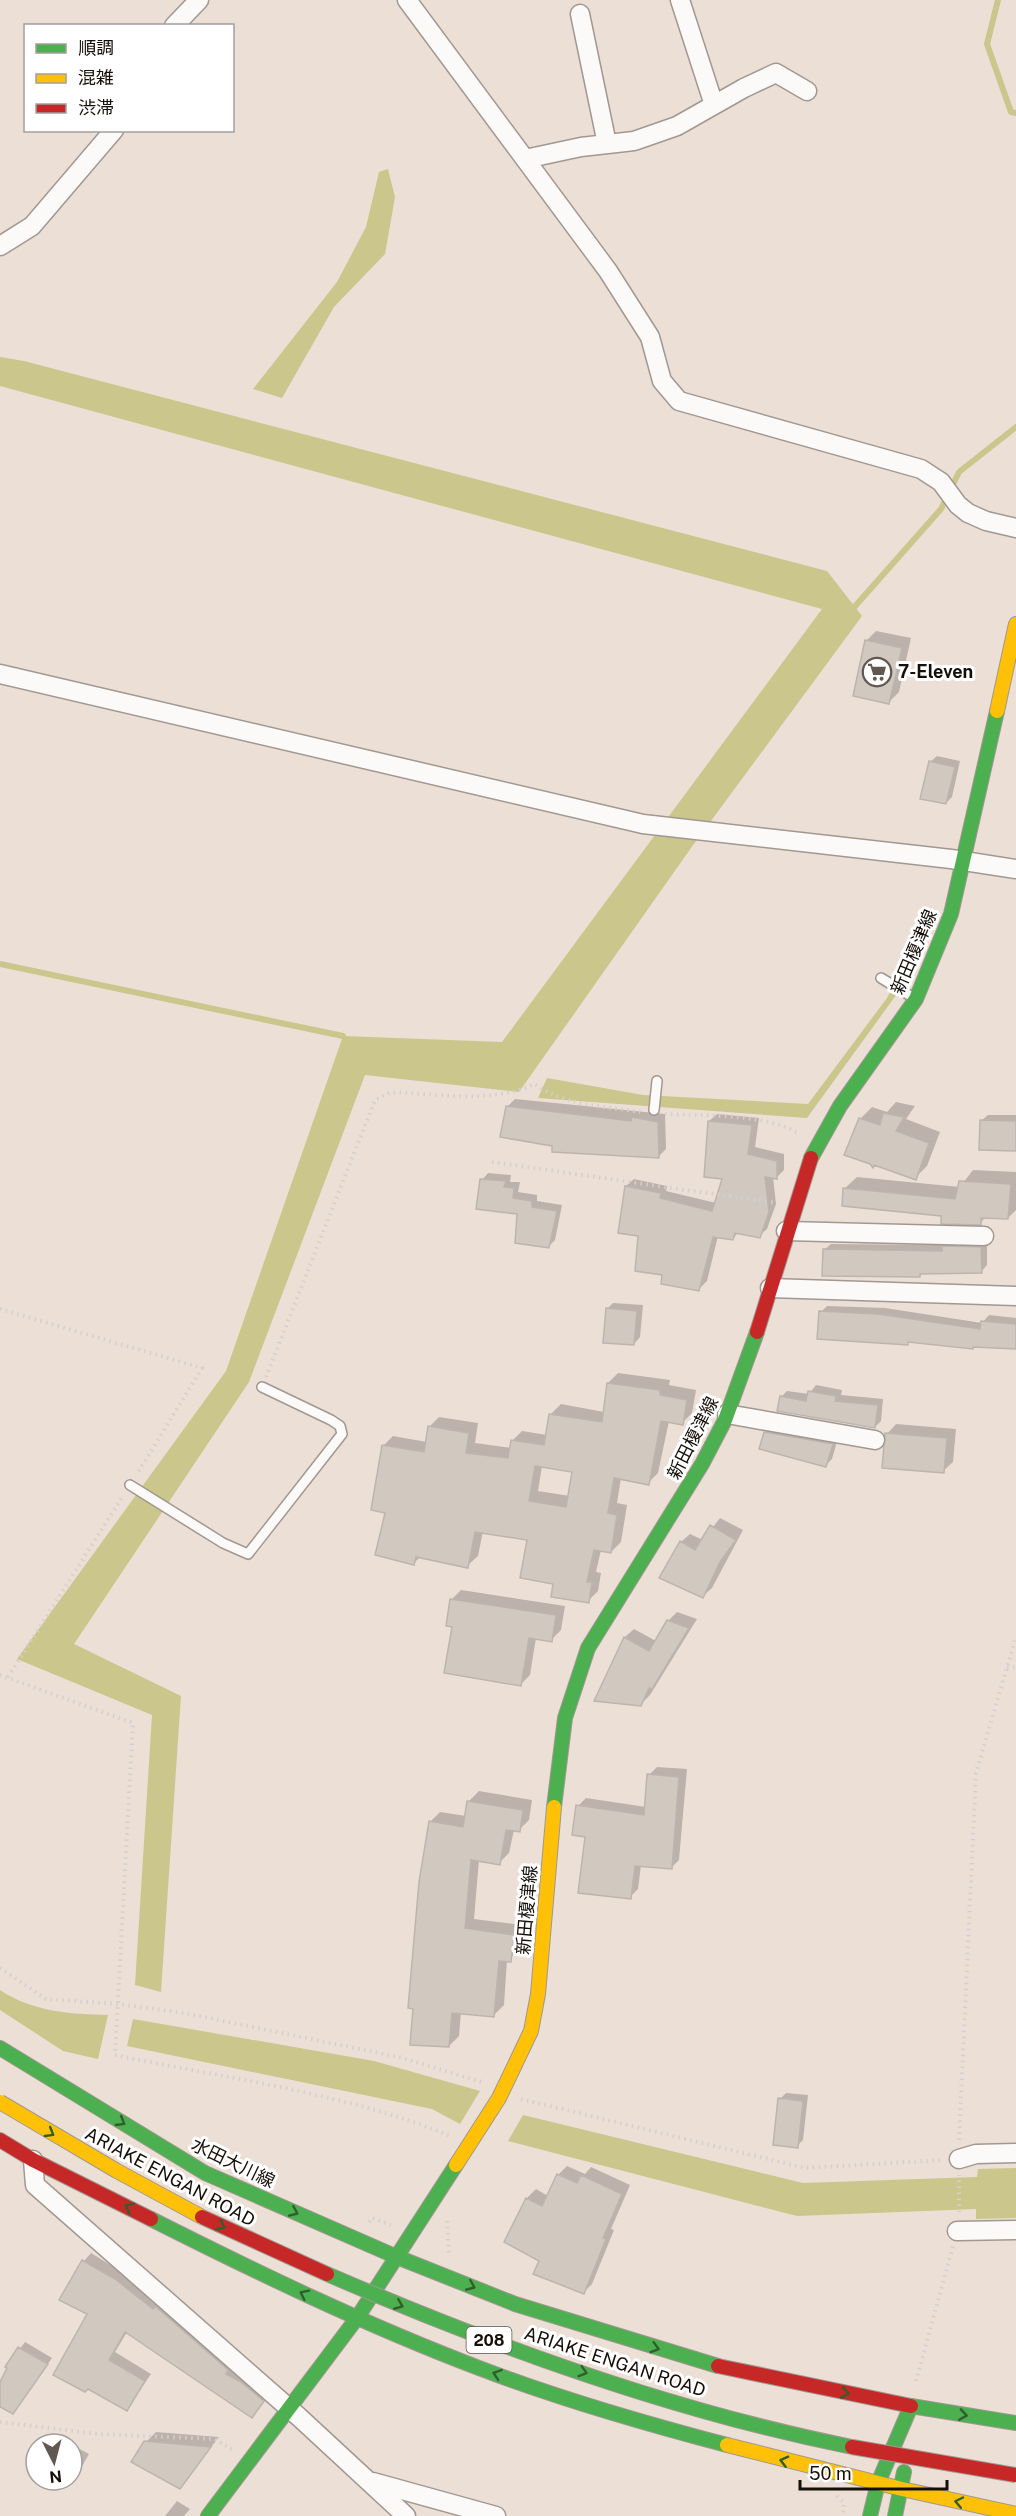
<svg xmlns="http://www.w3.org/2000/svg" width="1016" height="2516" font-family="'Public Sans','Noto Sans JP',sans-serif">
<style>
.water{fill:#cac68c}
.shadow{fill:#0003;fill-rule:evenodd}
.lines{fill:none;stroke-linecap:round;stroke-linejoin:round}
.stream{stroke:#cac68c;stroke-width:6}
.building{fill:#d1c9c0;stroke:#bdb5ad;stroke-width:1.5;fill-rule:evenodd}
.lane-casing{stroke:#a19891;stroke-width:12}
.street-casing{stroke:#a19891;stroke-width:21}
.fast-casing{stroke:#a19891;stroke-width:16}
.slow-casing{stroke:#a19891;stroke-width:16}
.jam-casing{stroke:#a19891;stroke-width:16}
.path{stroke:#d3d0ce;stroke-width:4;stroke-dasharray:1.5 4.5;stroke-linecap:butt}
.lane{stroke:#fcfaf9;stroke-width:9}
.street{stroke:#fcfaf9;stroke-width:18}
.fast{stroke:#4caf50;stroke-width:14}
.slow{stroke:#ffc107;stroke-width:14}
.jam{stroke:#c62828;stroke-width:14}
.fast-bridge-casing{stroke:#a19891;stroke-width:16;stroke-linecap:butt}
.slow-bridge-casing{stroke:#a19891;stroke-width:16;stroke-linecap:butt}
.jam-bridge-casing{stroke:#a19891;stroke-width:16;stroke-linecap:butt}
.fast-bridge{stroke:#4caf50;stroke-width:14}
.slow-bridge{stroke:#ffc107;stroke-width:14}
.jam-bridge{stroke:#c62828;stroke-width:14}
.oneway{stroke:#315f2c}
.labels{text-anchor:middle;stroke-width:6;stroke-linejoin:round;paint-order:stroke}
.shield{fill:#fff;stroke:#5c5753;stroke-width:1.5}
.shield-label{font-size:16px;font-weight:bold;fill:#160f09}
.poi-label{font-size:18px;font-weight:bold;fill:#160f09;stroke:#fff;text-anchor:start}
.street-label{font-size:18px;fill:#160f09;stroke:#fff}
</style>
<rect width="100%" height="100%" fill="#ecdfd6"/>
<!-- water -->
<path class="water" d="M388,169L395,197L385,254L334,307L282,398L253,389L337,282L366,227L379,172Z
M0,357L24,361L827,571L862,616L691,848L519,1092L365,1075L249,1382L74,1644L181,1696L161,1992L135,1985L152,1715L17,1659L226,1371L343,1036L502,1042L822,609L0,386Z
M923,926L930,932L915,969L807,1118L538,1098L547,1078L643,1095L808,1104L887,998Z
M0,1990C33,2012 70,2014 108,2015L98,2059L63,2051L0,2010Z
M133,2019L374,2061L480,2091L460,2124L432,2109L127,2046Z
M523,2115L803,2183L977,2177L978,2169L1016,2168V2218L976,2219V2209L797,2216L508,2141Z"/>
<!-- shadow -->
<path class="shadow" d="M876,631L911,638L899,692L889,702L854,695L867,640Z
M937,756L960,761L952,797L946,803L930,762Z
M515,1099L665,1114L666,1149L658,1157L554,1145L507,1107Z
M896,1102L915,1106L906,1119L940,1132L927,1166L915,1178L860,1119L872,1107L887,1112Z
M717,1114L759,1118L755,1147L784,1154V1170L776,1178L773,1177L776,1204L767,1229L759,1236L739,1232L733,1238L718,1236L707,1281L699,1289L663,1274L639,1235L626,1186L634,1179L667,1186L666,1191L716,1203L724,1178L709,1121Z
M988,1115H1016V1149L981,1121Z
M973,1170L1016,1172V1210L1008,1218L986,1217L980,1223L844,1189L857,1177L960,1187Z
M488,1173L511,1175L510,1182H520L518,1192L537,1195V1201L562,1205L555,1240L549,1246L518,1213L482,1180Z
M949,1241H987V1265L981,1272H923L920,1276L824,1250L831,1244L945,1245Z
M613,1303L643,1305L640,1337L634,1344L607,1309Z
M827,1306L885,1308L982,1323L989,1315L1016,1318V1348L910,1341L907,1344L821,1312Z
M618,1373L670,1380L669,1385L696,1390L692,1413L682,1423L669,1421L658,1473L648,1483L621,1478L617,1503L627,1505L621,1542L611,1552L601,1550L596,1572L601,1573L598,1591L588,1601L554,1582L528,1538L483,1531L478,1556L467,1566L421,1556L414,1563L387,1512L383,1446L393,1436L427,1442L429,1427L439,1417L478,1423L475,1443L511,1448L512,1441L522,1431L547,1435L551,1414L561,1404L604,1412L608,1383ZM542,1466L574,1471L570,1496L538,1491Z
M816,1385L842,1390L841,1395L883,1399L881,1421L875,1427L781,1397L787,1391L809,1394Z
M896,1424L956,1429L953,1462L943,1471L887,1434Z
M772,1426L838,1438L832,1459L826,1465L765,1433Z
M720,1518L743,1530L712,1588L703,1596L681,1542L690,1534L703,1540Z
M461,1590L565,1606L561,1630L551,1640L536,1638L530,1675L520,1685L454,1625L451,1600Z
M677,1612L697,1619L650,1695L641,1704L596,1700L625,1637L634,1629L656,1641L668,1621Z
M657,1767L687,1769L679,1860L671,1868L641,1865L638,1889L630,1897L586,1835L578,1806L586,1798L646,1807L649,1775Z
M479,1791L532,1800L529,1820L519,1830H514L509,1853L499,1863L479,1860L474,1919L523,1925L520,1950L507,1960L504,2005L494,2015L461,2012L459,2036L449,2046L430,1822L440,1812L466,1816L469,1801Z
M786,2093L808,2095L803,2140L797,2146L780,2099Z
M567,2166L585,2174L591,2167L630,2185L611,2229L614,2230L592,2284L583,2293L541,2260L506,2242L527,2198L536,2189L548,2196L558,2175Z
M91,2253L122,2272L271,2393L259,2409L252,2416L127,2332L115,2352L151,2374L127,2409L89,2314L61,2299L84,2261Z
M25,2342L52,2358L18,2407L0,2405V2386L7,2366Z
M156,2432L219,2437L180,2487L146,2442Z
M60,2438L70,2444H54Z
M72,2445L89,2454L76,2477L70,2483L64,2480H72Z
M177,2501L190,2509L184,2516H165Z"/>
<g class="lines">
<!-- stream -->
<path class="stream" d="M998,0L987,44L1011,112L1016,113
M850,612L941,509L959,472L1016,427
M0,964L343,1036"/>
</g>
<!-- building -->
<path class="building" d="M865,640L902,648L889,704L853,696Z
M929,761L955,767L946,804L920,799Z
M506,1106L631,1121L632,1117L658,1122L659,1158L552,1152V1146L500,1137Z
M883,1113L904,1117L896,1131L929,1143L916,1180L874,1165L873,1168L870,1164L844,1155L859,1118L880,1125Z
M980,1120L1016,1121V1151L979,1150Z
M708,1121L752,1125L748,1154L777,1161V1179L765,1177L769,1212L760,1238L735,1233L733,1240L713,1237L699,1291L661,1284L662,1275L635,1271L638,1236L618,1233L625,1186L661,1193L660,1198L712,1211L722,1179L704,1177Z
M480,1179L506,1181L504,1187L514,1188L513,1198L532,1201V1207L557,1211L549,1248L515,1243L517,1214L476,1209Z
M959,1181L1011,1184L1008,1219L981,1218V1225L941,1224V1216L842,1206L843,1188L955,1199Z
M942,1246L981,1247L982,1273L920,1274V1277L822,1276L823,1249L942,1251Z
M606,1308L637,1311L634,1345L603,1343Z
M819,1311L878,1314L980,1329L981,1321L1016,1324V1349L973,1347V1349L908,1342V1345L817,1339Z
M607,1383L660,1390V1395L687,1400L683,1425L661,1421L649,1485L614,1478L608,1513L617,1515L611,1553L594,1550L587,1582H592L589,1603L551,1597L553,1584L520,1578L527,1540L475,1532L468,1568L416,1557L414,1565L375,1555L385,1513L371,1510L382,1445L424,1452L428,1426L469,1433L466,1453L508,1458L511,1440L544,1445L549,1414L602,1422ZM535,1466L572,1472L566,1507L529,1501Z
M808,1391L836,1396L835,1401L878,1405L875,1428L777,1411L780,1396L806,1401Z
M764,1432L833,1444L826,1467L759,1449Z
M885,1433L947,1438L944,1473L882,1468Z
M710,1525L736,1540L720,1562L703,1598L659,1578L680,1541L695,1550Z
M450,1599L556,1615L552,1642L529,1638L521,1686L444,1673L452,1627L446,1626Z
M667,1620L689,1628L652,1689L649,1688L641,1706L594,1701L624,1637L649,1651Z
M647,1774L679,1777L672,1869L635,1866L631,1899L578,1893L585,1837L572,1835L576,1805L644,1815Z
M467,1801L523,1810L520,1832L506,1830L500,1865L471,1860L465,1928L514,1935L511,1962L499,1961L494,2017L452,2013L449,2047L410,2045L413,2009L408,2008L419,1882L429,1821L463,1827Z
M778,2098L803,2101L798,2148L773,2145Z
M557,2174L577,2183L581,2175L622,2194L603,2238L606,2239L584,2294L533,2274L539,2261L504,2242L526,2198L542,2206Z
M82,2260L115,2279L153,2309L155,2306L228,2370L226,2374L241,2382L264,2401L252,2418L125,2332L109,2360L145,2381L127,2411L88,2389L85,2392L53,2375L87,2314L59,2300Z
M18,2347L48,2364L13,2414L0,2407V2382L7,2368L5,2367Z
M144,2441L211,2447L180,2489L131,2462Z"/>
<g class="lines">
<!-- lane casing -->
<g class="lane-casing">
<path id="lane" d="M881,978L914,998
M654,1110L657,1081
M130,1485L223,1543L248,1554L342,1434L340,1426L331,1420L262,1387"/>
</g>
<!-- street casing -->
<g class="street-casing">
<path id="street" d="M407,0L608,271L650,337L662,381L679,401L921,469L941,482L958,505L968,513L986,521L1016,528
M680,0L714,105
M580,14L607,144
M174,26L199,0
M525,159L581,147L634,141L677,126L744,88L776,73L807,91
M0,246L32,226L114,130
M0,674L643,824L951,859L1016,869
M786,1231L984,1236
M770,1288L1016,1296
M727,1414L875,1440
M959,2159L976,2154L1016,2153
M33,2160L35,2185L299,2417L406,2516
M957,2231L1016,2230
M373,2482L496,2516"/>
</g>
<!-- fast casing -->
<g class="fast-casing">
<path id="fast" d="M811,1158L840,1106L916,999L951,914L997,711
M554,1807L565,1718L588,1648L702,1464L725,1420L757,1332
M0,2048L205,2173L397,2257L515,2304L718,2366
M151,2219C258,2273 366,2325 479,2368C560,2399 643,2423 727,2445
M911,2406L1016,2423
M208,2516L357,2318L456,2165
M870,2516L878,2483L911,2406
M895,2516L904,2472"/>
</g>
<!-- slow casing -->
<g class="slow-casing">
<path id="slow" d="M997,711L1016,624
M456,2165L499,2098L531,2031L538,1994L554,1807
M727,2445L902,2489
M902,2489L1016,2514"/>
</g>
<!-- jam casing -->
<g class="jam-casing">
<path id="jam" d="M757,1332L811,1158
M0,2140L33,2160L151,2219
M718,2366L911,2406"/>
</g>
<!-- path -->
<path class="path" d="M665,1114C705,1116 766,1113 799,1134
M492,1162L776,1203
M0,1309L202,1368L137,1474
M266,1377L375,1100L389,1093L397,1092C443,1095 492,1103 535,1084C565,1106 604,1106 640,1112
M1007,1668L1016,1667
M0,1675L133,1723L115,2055C224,2078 347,2093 450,2136
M8,1677L123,1496
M0,1968L46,1999L118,2004L184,2013L399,2057L482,2082
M521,2099L805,2168L943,2160
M959,2140L976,1773L1016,1637
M959,2212V2175
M447,2221L449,2255
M369,2222L372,2218L391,2225
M916,2381L953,2246
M0,2422L98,2434L215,2439L233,2450
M837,2496L844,2502L843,2516"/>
<!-- lane -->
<use href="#lane" class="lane"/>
<!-- street -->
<use href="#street" class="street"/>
<!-- fast -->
<use href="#fast" class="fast"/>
<!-- slow -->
<use href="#slow" class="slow"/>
<!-- jam -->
<use href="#jam" class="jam"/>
<!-- fast-bridge casing -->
<g class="fast-bridge-casing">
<path id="fast-bridge" d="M327,2274C495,2347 672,2411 852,2447"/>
</g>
<!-- slow-bridge casing -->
<g class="slow-bridge-casing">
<path id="slow-bridge" d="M0,2102L117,2171L202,2217"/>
</g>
<!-- jam-bridge casing -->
<g class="jam-bridge-casing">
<path id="jam-bridge" d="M202,2217L327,2274
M852,2447L1016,2475"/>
</g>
<!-- fast-bridge -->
<use href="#fast-bridge" class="fast-bridge"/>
<!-- slow-bridge -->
<use href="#slow-bridge" class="slow-bridge"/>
<!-- jam-bridge -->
<use href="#jam-bridge" class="jam-bridge"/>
</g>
<!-- one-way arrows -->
<defs><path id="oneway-chevron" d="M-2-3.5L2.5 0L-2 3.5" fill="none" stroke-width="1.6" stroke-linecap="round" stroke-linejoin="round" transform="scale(1.5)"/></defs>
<g class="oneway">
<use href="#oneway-chevron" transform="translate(121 2122) rotate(31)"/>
<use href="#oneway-chevron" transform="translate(50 2133) rotate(31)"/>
<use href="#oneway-chevron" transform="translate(129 2207) rotate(-154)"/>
<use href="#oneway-chevron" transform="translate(294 2212) rotate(23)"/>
<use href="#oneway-chevron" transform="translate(221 2226) rotate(26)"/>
<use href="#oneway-chevron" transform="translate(471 2286) rotate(23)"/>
<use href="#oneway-chevron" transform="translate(304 2294) rotate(-154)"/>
<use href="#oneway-chevron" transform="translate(399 2305) rotate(22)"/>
<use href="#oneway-chevron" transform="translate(655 2348) rotate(16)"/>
<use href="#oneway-chevron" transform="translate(583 2372) rotate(17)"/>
<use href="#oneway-chevron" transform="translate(497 2374) rotate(-161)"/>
<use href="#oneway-chevron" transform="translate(845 2393) rotate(11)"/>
<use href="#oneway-chevron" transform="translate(963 2415) rotate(9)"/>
<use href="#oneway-chevron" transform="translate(784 2461) rotate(-166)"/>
<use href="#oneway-chevron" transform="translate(959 2502) rotate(-168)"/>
</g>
<!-- icons -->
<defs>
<g id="supermarket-ring" transform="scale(1.5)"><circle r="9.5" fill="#fff" stroke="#615851" stroke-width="1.5"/><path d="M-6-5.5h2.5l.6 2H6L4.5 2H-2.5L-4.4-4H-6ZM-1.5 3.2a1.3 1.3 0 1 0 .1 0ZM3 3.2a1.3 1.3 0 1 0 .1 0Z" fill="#615851"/></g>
</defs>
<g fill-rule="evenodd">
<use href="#supermarket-ring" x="877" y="672"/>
</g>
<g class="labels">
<!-- shield labels -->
<rect class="shield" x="466.5" y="2327" width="45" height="26" rx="4.5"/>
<g class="shield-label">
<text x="489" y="2346">208</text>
</g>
<!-- poi labels -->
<g class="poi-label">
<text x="898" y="678">7-Eleven</text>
</g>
<!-- street labels -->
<g class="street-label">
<text transform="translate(914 952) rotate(-67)" y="6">新田榎津線</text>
<text transform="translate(693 1438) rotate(-63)" y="6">新田榎津線</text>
<text transform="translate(527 1910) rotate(-85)" y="6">新田榎津線</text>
<text transform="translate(233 2163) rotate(26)" y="6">水田大川線</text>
<text transform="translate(170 2177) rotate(28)" y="6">ARIAKE ENGAN ROAD</text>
<text transform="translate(615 2362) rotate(18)" y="6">ARIAKE ENGAN ROAD</text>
</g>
</g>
<!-- legend -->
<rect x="24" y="24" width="210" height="108" fill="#ffffff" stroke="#a29f9d" stroke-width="1.5"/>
<rect x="36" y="44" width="30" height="9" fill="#4caf50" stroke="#a29f9d" stroke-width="1.5"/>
<text x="78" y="54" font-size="18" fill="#160f09">順調</text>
<rect x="36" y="74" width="30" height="9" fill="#ffc107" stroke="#a29f9d" stroke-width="1.5"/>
<text x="78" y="84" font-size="18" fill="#160f09">混雑</text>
<rect x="36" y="104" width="30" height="9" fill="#c62828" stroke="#a29f9d" stroke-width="1.5"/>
<text x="78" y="114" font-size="18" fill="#160f09">渋滞</text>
<!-- north arrow -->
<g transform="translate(54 2462) rotate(174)"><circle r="28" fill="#ffffff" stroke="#a29f9d" stroke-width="1.5"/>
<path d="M0-4.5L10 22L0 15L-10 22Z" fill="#615851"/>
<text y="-9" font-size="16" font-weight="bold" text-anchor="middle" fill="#160f09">N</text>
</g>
<!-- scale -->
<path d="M800 2480v9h147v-9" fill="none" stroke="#160f09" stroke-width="3"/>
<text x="809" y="2480" font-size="18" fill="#160f09" stroke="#ffffff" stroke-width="4.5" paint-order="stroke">50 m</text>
</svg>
